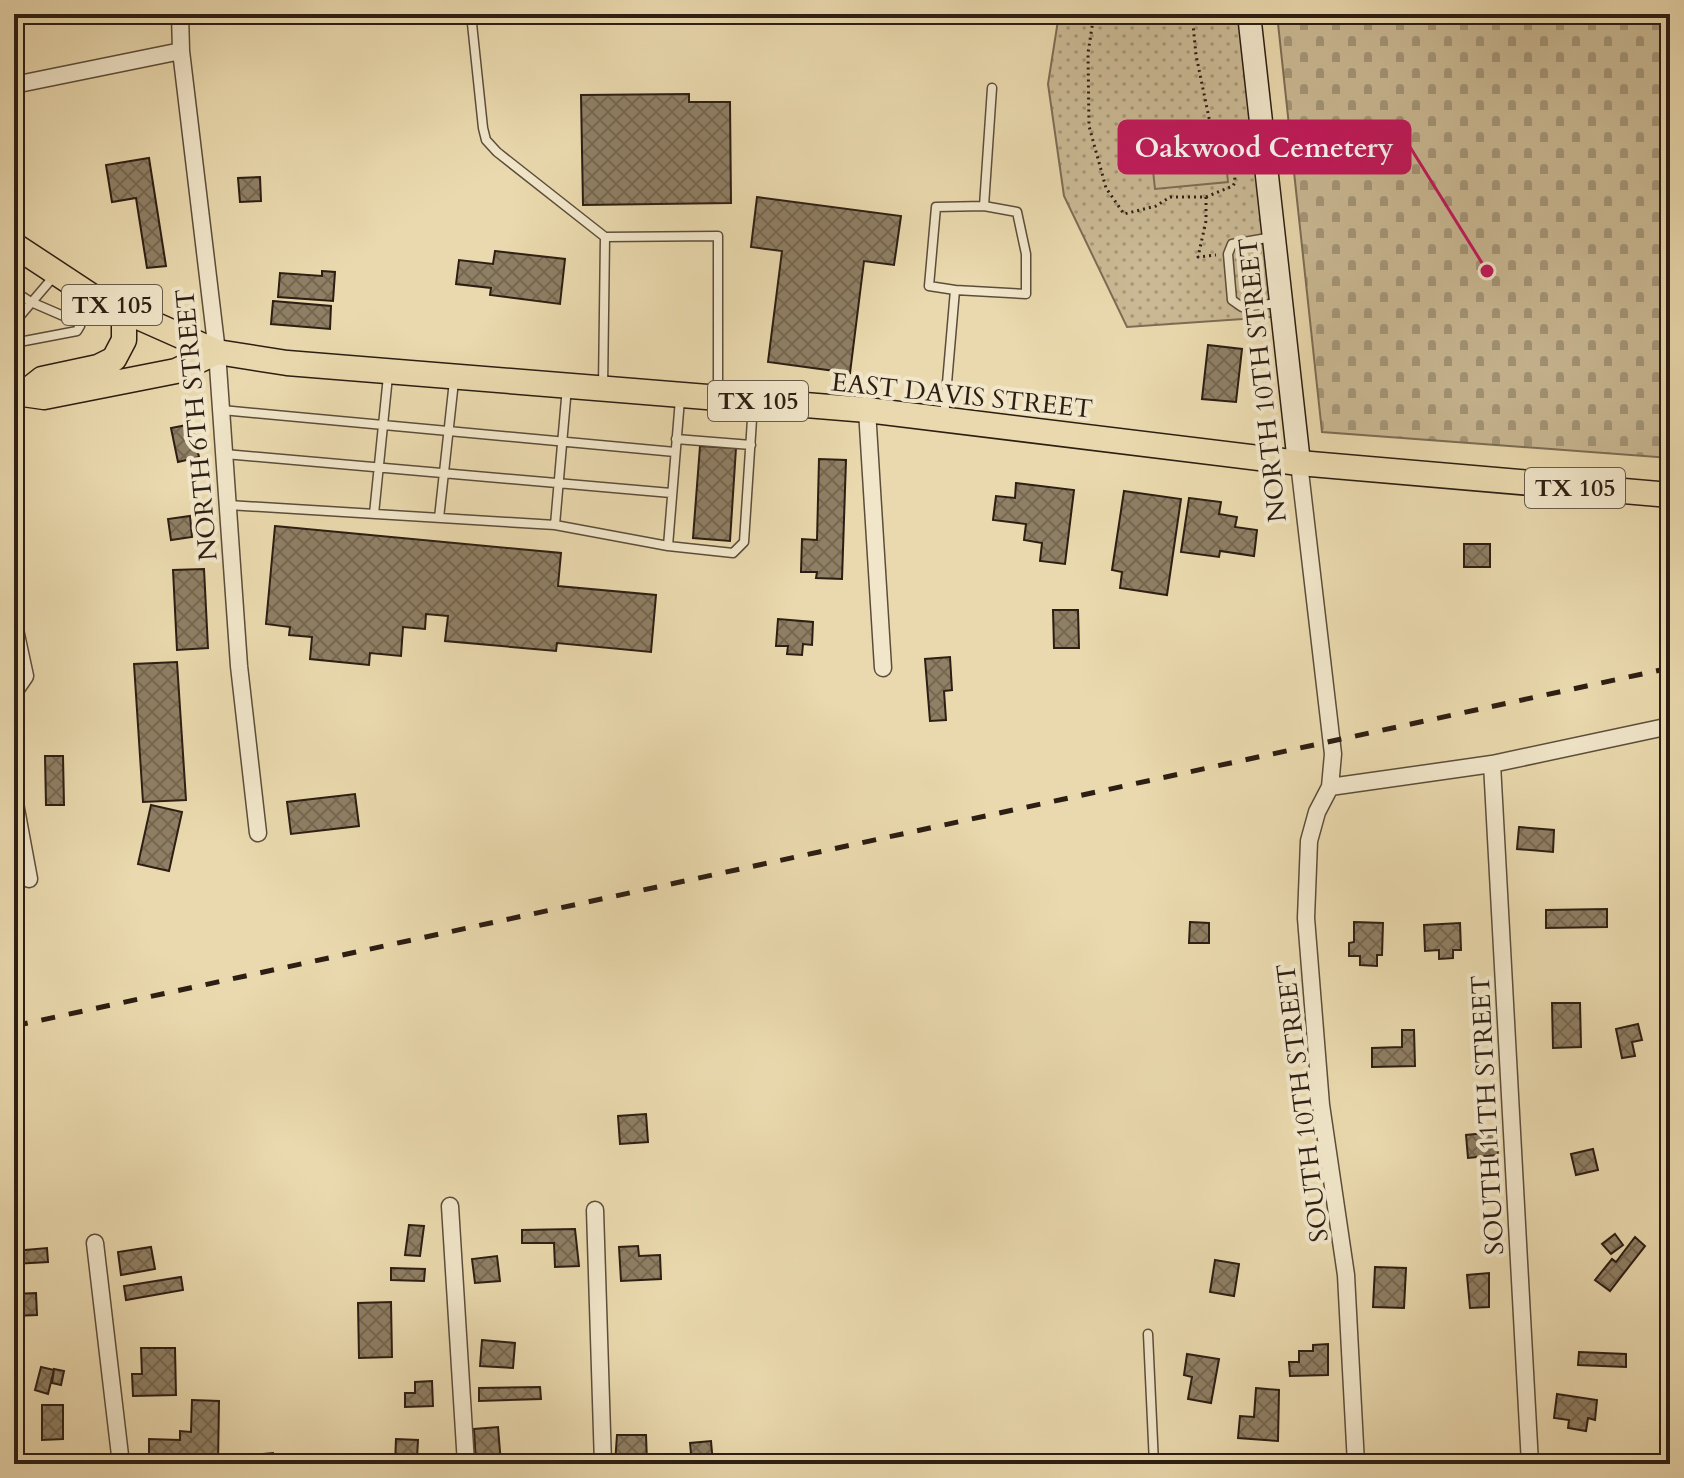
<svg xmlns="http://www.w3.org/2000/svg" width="1684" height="1478" font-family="Cardo,serif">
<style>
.green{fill:url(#green-dots);stroke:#7c6c54;stroke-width:2}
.cemetery{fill:url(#cemetery-stones);stroke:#7c6c54;stroke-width:2}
.pitch{fill:#cab994;stroke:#7c6c54;stroke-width:2}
.building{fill:url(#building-cross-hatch);stroke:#2d1e13;stroke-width:2}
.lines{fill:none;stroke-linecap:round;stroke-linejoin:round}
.lane-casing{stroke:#5c4d3a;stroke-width:11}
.street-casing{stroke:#5c4d3a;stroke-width:19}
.secondary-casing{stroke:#2d1e13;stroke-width:25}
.primary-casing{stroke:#2d1e13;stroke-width:27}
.path{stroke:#2d1e13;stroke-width:3;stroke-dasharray:2 4;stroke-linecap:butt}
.lane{stroke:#f1e6ca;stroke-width:8}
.street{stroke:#f1e6ca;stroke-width:16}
.secondary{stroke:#f1e6ca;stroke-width:22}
.primary{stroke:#ead9ae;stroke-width:24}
.rail{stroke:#2d1e13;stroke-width:5;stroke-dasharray:14 14;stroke-linecap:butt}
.labels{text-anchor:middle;stroke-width:8;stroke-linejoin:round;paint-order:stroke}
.shield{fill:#f1e6ca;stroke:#685a4a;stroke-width:2}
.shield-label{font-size:24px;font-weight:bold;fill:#2d1e13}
.street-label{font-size:26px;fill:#2d1e13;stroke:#f1e6ca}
.leader{fill:none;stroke:#c2185b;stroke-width:3}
.callout-dot{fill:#c2185b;stroke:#f1e6ca;stroke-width:3}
.callout{fill:#c2185b;stroke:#c2185b;stroke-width:3}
.callout-label{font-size:28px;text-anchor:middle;font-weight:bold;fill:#fff}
</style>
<defs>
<pattern id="green-dots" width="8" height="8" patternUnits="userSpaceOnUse" patternTransform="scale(2)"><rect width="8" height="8" fill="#cab994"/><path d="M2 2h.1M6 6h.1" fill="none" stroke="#a49678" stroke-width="1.8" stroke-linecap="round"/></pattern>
<pattern id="cemetery-stones" width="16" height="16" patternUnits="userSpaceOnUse" patternTransform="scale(2)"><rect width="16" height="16" fill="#cab994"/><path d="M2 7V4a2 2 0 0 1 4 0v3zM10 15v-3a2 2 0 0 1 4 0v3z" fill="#a49678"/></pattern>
<pattern id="building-cross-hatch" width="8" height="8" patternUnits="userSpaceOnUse" patternTransform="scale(2)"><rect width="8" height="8" fill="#8f7f64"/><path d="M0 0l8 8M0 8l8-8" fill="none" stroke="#756751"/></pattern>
</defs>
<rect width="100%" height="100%" fill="#ead9ae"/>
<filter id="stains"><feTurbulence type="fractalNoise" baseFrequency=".0025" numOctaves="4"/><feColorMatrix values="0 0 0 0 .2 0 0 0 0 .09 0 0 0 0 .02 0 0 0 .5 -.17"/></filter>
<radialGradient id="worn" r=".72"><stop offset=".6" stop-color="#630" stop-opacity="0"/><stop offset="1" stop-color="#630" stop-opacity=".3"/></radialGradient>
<!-- green -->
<path class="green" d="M1059,14H1241L1273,317L1127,327L1064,196L1048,84Z"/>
<!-- cemetery -->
<path class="cemetery" d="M1277,14H1662L1670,111V458L1322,432Z"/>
<!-- pitch -->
<path class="pitch" d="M1223,136L1228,182L1155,189L1150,143Z"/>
<!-- building -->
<path class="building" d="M689,94V102H730L731,203L583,205L581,95Z
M22,152L24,169L14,170V153Z
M149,158L166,266L147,268L136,198L112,202L106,165Z
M260,177L261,201L240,202L238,178Z
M757,197L901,216L894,265L864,261L850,373L768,362L782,251L751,247Z
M495,251L565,259L560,304L490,295L491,288L456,284L459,260L493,264Z
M322,271L335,272L333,301L278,297L280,273L322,276Z
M273,301L331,306L330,329L271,324Z
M1208,345L1242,349L1236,402L1202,399Z
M192,424L199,457L178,462L171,428Z
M700,446L736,448L730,541L693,538Z
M819,459L846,460L842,579L816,578L817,572H801L802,539L817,540Z
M1016,483L1074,490L1065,564L1040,561L1042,543L1024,540L1026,524L993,520L996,496L1015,498Z
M1124,491L1181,499L1167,595L1120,588L1122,572L1112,570Z
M1189,498L1221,502L1219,514L1237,517L1235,527L1257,530L1254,556L1220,551L1219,557L1181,552Z
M190,516L192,537L171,540L168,519Z
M275,526L561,553L558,586L656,595L651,652L557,643L556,651L445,641L448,616L426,614L425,629L403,627L401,656L370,653L369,665L310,659L312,637L289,635L290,627L266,624Z
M1464,544H1490V567H1464Z
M204,569L208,648L177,650L173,570Z
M1053,610H1078L1079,648H1054Z
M778,619L813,622L812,645L803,644L802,655L787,654L788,646H776Z
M950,657L952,690L944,691L946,720L930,721L925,659Z
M177,662L186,800L143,802L134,664Z
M45,756H63L64,805H46Z
M355,794L359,826L291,834L287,802Z
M151,805L182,812L169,871L138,864Z
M1519,827L1554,830L1553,852L1517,849Z
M1664,836H1670V870H1664Z
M1607,909V927L1546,928V910Z
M1190,922L1209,923V943H1189Z
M1354,922L1383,923L1382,955H1377V966L1360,965V956H1349V943L1354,942Z
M1460,923L1461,950H1453V958L1439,959V950L1425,951L1424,925Z
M1552,1003H1580L1581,1047L1553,1048Z
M1638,1024L1642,1040L1632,1042L1635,1056L1622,1058L1616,1029Z
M1402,1030H1414L1415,1066L1372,1067V1048L1402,1047Z
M646,1114L648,1142L620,1144L618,1116Z
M1496,1132L1498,1155L1468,1158L1466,1135Z
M1593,1149L1598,1170L1576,1175L1571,1154Z
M409,1225L424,1226L420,1256L405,1255Z
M575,1229L579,1266L555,1267L554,1243H522V1230Z
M1615,1234L1623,1245L1611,1254L1602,1244Z
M1635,1237L1645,1246L1610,1291L1595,1280L1612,1259L1616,1262Z
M638,1246L639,1256L660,1255L661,1279L621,1281L619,1247Z
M151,1247L155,1269L121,1275L118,1252Z
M47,1248L48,1262L14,1264V1251Z
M497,1256L500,1281L475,1283L472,1259Z
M1215,1260L1239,1264L1234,1296L1210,1292Z
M1375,1267L1406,1268L1404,1308L1373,1307Z
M391,1268L425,1269L424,1281L391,1280Z
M1489,1273V1307L1470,1308L1467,1275Z
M181,1277L183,1290L126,1300L124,1286Z
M36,1293L37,1315L14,1316V1294Z
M391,1302L392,1357L359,1358L358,1303Z
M482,1340L515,1343L513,1368L480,1366Z
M1328,1344V1375L1290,1376L1289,1362H1299V1351H1313V1345Z
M141,1348H175L176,1395L133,1396L132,1374H142Z
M1579,1352L1626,1354V1367L1578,1365Z
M1187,1354L1219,1359L1211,1403L1188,1399L1192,1377L1184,1375Z
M41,1367L54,1370L48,1394L35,1390Z
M54,1369L64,1371L61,1385L52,1383Z
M432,1381L433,1406L405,1407V1393H415V1382Z
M540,1387L541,1399L479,1401V1388Z
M1256,1388L1279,1390L1278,1441L1238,1438L1240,1416L1254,1417Z
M1557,1394L1597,1400L1595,1420L1588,1418L1586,1431L1568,1428L1569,1420L1554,1418Z
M192,1400L219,1401L218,1464H149V1439L180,1440V1431L191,1432Z
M42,1405H63V1439L42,1440Z
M498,1427L501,1464H476L474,1429Z
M617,1435H646L647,1462L615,1464Z
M396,1439L418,1440L417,1458L407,1457V1464H395Z
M711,1441L713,1464H692L690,1443Z
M273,1453L274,1464H250V1455Z
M555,1455V1457L582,1456V1464H540V1456Z"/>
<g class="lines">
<!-- lane casing -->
<g class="lane-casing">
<path id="lane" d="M471,14L483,128L486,140L497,152L605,237
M1273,237L1232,244L1228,254L1232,300L1242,307L1280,303
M955,290L929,286L936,207L984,206
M14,291L31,302L75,321L80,326L77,331L14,343
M14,323L55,275
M14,349L22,389
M603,388L605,237L718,236V394
M222,410L675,452
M944,418L955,290L1026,294V254L1017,212L984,206L992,88
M676,439L751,445
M225,454L671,493
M228,505L555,525L668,546L680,399
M374,514L388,376
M439,518L454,381
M555,525L567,387
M668,546L733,553L744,542L753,404
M1148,1334L1154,1464"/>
</g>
<!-- street casing -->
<g class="street-casing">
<path id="street" d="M180,14L181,51L217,352L239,666L258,833
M14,85L181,51
M867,410L883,668
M1299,463L1333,754L1330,787L1317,812L1309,841L1306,918L1321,1105L1346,1275L1356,1464
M14,625L25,676L14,692
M1492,764L1530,1464
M1330,787L1492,764L1670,726
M14,798L29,879
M450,1206L466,1464
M595,1210L603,1464
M95,1243L121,1464"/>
</g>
<!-- secondary casing -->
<g class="secondary-casing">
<path id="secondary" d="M1249,14L1299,463"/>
</g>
<!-- primary casing -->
<g class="primary-casing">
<path id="primary" d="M14,245L93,297L217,352
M23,394L42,379L98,367L114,359L124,340V309
M14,396L23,394L44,397L176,371L217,352L287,363L867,410L1299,463L1670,495"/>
</g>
<!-- path -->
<path class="path" d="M1094,14L1088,53L1089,126L1106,188L1124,214L1156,206L1170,197H1206L1233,186L1235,182L1232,138L1211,123L1209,118L1196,55L1192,14
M1206,197V221L1198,257L1216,255"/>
<!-- lane -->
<use href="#lane" class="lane"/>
<!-- street -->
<use href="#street" class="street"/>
<!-- secondary -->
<use href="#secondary" class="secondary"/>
<!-- primary -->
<use href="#primary" class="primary"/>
<!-- rail -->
<path class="rail" d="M14,1026L1670,668"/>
</g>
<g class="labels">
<!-- shield labels -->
<g class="shield">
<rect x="62" y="285" width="100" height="40" rx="6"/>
<rect x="708" y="381" width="100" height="40" rx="6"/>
<rect x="1525" y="468" width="100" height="40" rx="6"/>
</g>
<g class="shield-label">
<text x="112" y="313">TX 105</text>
<text x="758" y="409">TX 105</text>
<text x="1575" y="496">TX 105</text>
</g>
<!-- street labels -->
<g class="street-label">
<text transform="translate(1262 380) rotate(-96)" y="9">NORTH 10TH STREET</text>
<text transform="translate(962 395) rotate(6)" y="9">EAST DAVIS STREET</text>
<text transform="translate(196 425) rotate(-95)" y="9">NORTH 6TH STREET</text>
<text transform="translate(1302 1103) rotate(-97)" y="9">SOUTH 10TH STREET</text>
<text transform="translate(1487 1115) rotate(-93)" y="9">SOUTH 11TH STREET</text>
</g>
</g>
<!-- callouts -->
<path class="leader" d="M1487 271L1410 147"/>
<circle class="callout-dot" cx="1487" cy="271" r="8"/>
<rect class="callout" x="1119" y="121" width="291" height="52" rx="8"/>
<g class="callout-label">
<text x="1264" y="157">Oakwood Cemetery</text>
</g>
<!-- margin -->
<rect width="1684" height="1478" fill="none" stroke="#ead9ae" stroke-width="48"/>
<rect x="16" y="16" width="1652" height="1446" fill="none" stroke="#2d1e13" stroke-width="4"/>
<rect x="24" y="24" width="1636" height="1430" fill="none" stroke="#2d1e13" stroke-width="2"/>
<rect width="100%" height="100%" filter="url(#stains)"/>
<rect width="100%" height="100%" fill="url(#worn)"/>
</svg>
